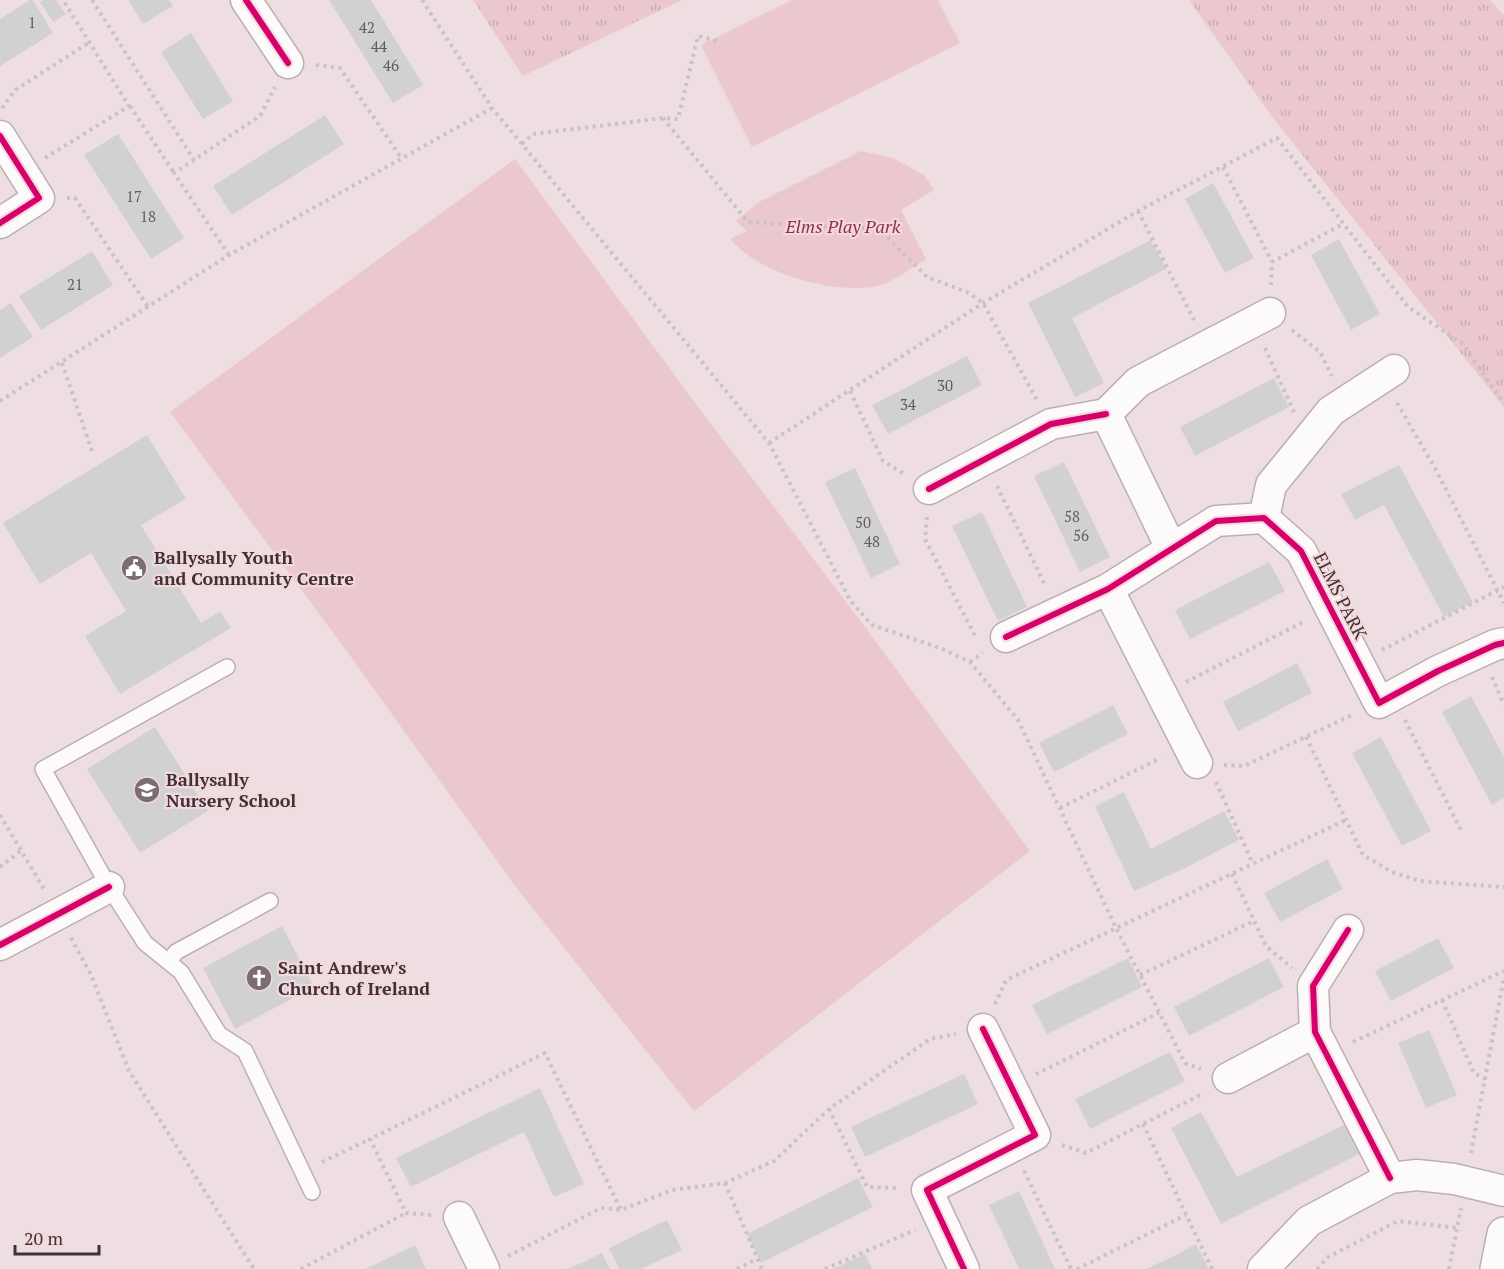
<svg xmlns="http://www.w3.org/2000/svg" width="1504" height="1269" font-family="'PT Serif',serif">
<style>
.grass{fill:url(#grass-tufts)}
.park{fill:#ebc7ce}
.building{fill:#d2d1d2}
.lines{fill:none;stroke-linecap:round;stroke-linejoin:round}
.service-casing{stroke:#bcafb2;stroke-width:18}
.minor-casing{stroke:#bcafb2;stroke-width:33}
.primary-casing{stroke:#bcafb2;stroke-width:36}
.path{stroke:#c7c2c4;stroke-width:4;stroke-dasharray:3 4.5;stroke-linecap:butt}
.service{stroke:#fcfafa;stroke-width:15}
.minor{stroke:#fcfafa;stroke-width:30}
.primary{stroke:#fcfafa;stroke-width:33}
.cycleway-casing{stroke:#f4d8dd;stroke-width:10}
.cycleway{stroke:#d6006c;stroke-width:6}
.labels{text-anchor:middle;stroke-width:4.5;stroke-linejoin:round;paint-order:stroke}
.number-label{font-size:15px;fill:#625a5c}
.park-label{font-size:18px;font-style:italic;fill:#8b324c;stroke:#f4d8dd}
.poi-label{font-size:18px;font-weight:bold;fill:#3d3234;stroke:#f4d8dd;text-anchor:start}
.street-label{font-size:18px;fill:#3d3234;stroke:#f4d8dd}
</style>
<defs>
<pattern id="grass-tufts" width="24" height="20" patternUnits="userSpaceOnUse" patternTransform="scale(1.5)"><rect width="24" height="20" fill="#ebc7ce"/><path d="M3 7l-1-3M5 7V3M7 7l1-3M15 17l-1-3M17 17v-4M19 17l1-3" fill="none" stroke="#caabb2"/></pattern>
</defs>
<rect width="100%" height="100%" fill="#eedee1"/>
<!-- grass -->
<path class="grass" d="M473,0H682L523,76Z
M1189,0H1490L1504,15V407L1273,118Z"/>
<!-- park -->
<path class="park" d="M792,0H938L960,43L752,147L701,45Z
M861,151L893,158L924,175L934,190L901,210L926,259C915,266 889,284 878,286C833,295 760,274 730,239L747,231L736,221L759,202Z
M515,159L696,404L862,623L1030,851L694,1111L515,886L351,657L170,412Z"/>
<!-- building -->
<path class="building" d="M30,0H33L53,33L0,66V19Z
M44,0H56L66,14L53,22L40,2Z
M128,0H169L173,6L143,24Z
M329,0H371L423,85L393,103Z
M191,33L233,101L203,119L161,52Z
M325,115L344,144L232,215L213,186Z
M118,134L184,238L151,259L84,155Z
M1213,183L1254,258L1225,273L1185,199Z
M1339,239L1380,314L1351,330L1311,255Z
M1151,240L1166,269L1072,318L1104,383L1075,397L1028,303Z
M92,251L113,285L41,330L19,296Z
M11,303L33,337L0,358V310Z
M967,356L982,385L888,434L872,405Z
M1274,378L1289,407L1195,456L1180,427Z
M147,435L186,499L141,525L201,623L220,611L231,628L120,694L85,636L126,611L91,553L40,584L3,523Z
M1064,462L1110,557L1080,572L1034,476Z
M1399,465L1473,602L1444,617L1384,505L1355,520L1341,494Z
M855,468L900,564L871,578L825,482Z
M982,512L1027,607L998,621L952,526Z
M1269,562L1285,591L1190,639L1175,610Z
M1297,663L1312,693L1238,731L1223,702Z
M1471,696L1504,757V798L1492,805L1442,712Z
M1113,705L1128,734L1054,772L1039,743Z
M155,727L208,811L140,853L87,769Z
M1381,737L1431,831L1402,846L1352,753Z
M1124,792L1151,849L1224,811L1239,840L1183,869L1134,891L1095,806Z
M1327,859L1343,889L1280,922L1264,893Z
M282,926L314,987L235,1029L203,968Z
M1438,938L1454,968L1391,1001L1375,971Z
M1128,958L1142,987L1047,1034L1032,1005Z
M1269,958L1284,987L1189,1036L1174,1007Z
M1429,1030L1457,1095L1426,1108L1398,1043Z
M1170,1052L1185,1081L1090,1129L1075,1099Z
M964,1074L978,1104L865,1157L851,1127Z
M540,1088L584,1184L554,1197L524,1132L411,1187L396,1158Z
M1201,1112L1237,1177L1344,1125L1359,1154L1221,1224L1171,1128Z
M858,1178L873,1207L761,1263L747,1234Z
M1019,1191L1045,1247L1055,1269H1019L998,1224L989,1205Z
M667,1220L682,1250L641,1269H619L609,1248Z
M1196,1244L1209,1269H1146L1176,1255Z
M415,1245L426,1269H365L376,1264Z
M602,1253L610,1269H567L581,1263Z
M865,1254L872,1269H833Z"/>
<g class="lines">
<!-- service casing -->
<g class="service-casing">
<path id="service" d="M227,667L43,769L109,887L145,943L181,972L219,1034L245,1051L312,1192
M169,962L176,952L270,901"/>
</g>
<!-- minor casing -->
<g class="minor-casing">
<path id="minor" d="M246,0L288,63
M0,136L39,198L0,223
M929,489L1051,424L1106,414
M1264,518L1271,485L1331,411L1394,370
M1171,548L1106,414L1138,382L1270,313
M1108,589L1197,763
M1006,637L1108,589L1216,521L1264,518L1301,551L1379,703L1438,671L1495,645L1504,643
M1348,930L1313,986L1315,1032L1390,1178
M0,945L109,887
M1228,1078L1315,1032
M459,1217L484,1269
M964,1269L927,1190L1035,1135L983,1029
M1263,1269L1309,1221L1390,1178L1417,1175L1454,1179L1504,1191"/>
</g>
<!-- primary casing -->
<g class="primary-casing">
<path id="primary" d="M1497,1269L1504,1234"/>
</g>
<!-- path -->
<path class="path" d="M92,0L194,160
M422,0L492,108L769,443L850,600L872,625L940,648L970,662L1018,720L1116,928L1185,1063L1201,1069
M316,65L340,68L402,159
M130,106L174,173
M2,108L15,90L90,42
M663,118L748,222L879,229L927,277L967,292L983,303L1037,400
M522,144L533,134L663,118L678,119L698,36L721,42
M45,158L129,106L63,0
M1223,167L1272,262
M67,198H75L149,308
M1138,211L1194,320
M229,255L174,173L260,116L275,87
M1271,285L1272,262L1343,224
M1292,330L1320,352L1332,376
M1265,348L1294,412
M62,363L92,451
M850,391L883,461L906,475
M0,401L229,255L492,108
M1397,403L1435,468L1504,603
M769,443L983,303L1138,211L1277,138L1408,307L1463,344L1504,404
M997,486L1046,587
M927,517L925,539L976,638
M1382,650L1504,587
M970,662L983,653
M1492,677L1504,705
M1186,682L1305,621
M1405,720L1461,830
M1306,737L1363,855L1392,872L1420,881L1504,887
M1224,765L1244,766L1352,715
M1216,782L1253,864
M1060,808L1161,758
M0,815L44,889
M0,867L22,850
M1232,874L1266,946L1292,968
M71,938L91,975L129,1071L254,1269
M1140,975L1254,921
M1442,1000L1474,1073L1485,1079
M995,1004L1006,980L1346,820
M1353,1042L1504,971
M1036,1074L1159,1013
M829,1109L867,1187L899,1188
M1143,1124L1212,1269
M1062,1145L1086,1153L1204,1093
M1471,1153L1504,977
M322,1162L370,1139
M1024,1171L1071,1269
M725,1183L762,1269
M431,1215L406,1213L370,1139L545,1053L621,1210
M508,1256L601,1208L621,1210L672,1190L725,1183L774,1161L829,1109L930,1039L956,1034
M301,1269L406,1213
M737,1269L757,1259
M825,1269L915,1230
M1077,1269L1186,1215
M1317,1269L1328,1257L1398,1221L1457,1228
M1449,1269L1461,1208"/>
<!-- service -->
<use href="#service" class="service"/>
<!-- minor -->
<use href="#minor" class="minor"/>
<!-- primary -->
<use href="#primary" class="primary"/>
<!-- cycleway casing -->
<g class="cycleway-casing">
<path id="cycleway" d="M246,0L288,63
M0,136L39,198L0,223
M929,489L1051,424L1106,414
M1006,637L1108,589L1216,521L1264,518L1301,551L1379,703L1438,671L1495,645L1504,643
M1348,930L1313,986L1315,1032L1390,1178
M0,945L109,887
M964,1269L927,1190L1035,1135L983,1029"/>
</g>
<!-- cycleway -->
<use href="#cycleway" class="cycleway"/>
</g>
<!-- icons -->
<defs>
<g id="civic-disc" transform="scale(1.35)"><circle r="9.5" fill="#7b6e71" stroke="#f4d8dd"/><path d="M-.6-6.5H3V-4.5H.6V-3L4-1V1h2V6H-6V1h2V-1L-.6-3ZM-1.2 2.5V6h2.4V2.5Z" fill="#fff"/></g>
<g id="school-disc" transform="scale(1.35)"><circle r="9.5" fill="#7b6e71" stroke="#f4d8dd"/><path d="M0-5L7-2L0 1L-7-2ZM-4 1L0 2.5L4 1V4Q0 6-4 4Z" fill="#fff"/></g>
<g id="church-disc" transform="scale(1.35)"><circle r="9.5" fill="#7b6e71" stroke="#f4d8dd"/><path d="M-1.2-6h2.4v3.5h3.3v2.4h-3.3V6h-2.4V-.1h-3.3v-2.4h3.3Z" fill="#fff"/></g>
</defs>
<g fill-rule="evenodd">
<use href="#civic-disc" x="134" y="568"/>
<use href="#school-disc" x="147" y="790"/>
<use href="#church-disc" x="259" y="978"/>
</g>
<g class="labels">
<!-- number labels -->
<g class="number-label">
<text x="32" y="28">1</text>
<text x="367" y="33">42</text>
<text x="379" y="52">44</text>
<text x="391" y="71">46</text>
<text x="134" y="202">17</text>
<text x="148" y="222">18</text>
<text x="75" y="290">21</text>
<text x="945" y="391">30</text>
<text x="908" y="410">34</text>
<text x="1072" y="522">58</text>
<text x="863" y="528">50</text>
<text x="1081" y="541">56</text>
<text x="872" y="547">48</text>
</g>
<!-- park labels -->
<g class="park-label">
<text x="843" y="233">Elms Play Park</text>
</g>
<!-- poi labels -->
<g class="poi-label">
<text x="154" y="564">Ballysally Youth<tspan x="154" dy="21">and Community Centre</tspan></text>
<text x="166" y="786">Ballysally<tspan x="166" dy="21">Nursery School</tspan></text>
<text x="278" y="974">Saint Andrew's<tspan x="278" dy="21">Church of Ireland</tspan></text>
</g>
<!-- street labels -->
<g class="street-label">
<text transform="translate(1340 596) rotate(63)" y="6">ELMS PARK</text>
</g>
</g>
<!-- scale -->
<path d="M15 1245v9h84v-9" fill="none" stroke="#3d3234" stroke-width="3"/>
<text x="24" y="1245" font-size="18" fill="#3d3234" stroke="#f4d8dd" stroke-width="4.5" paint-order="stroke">20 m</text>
</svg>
